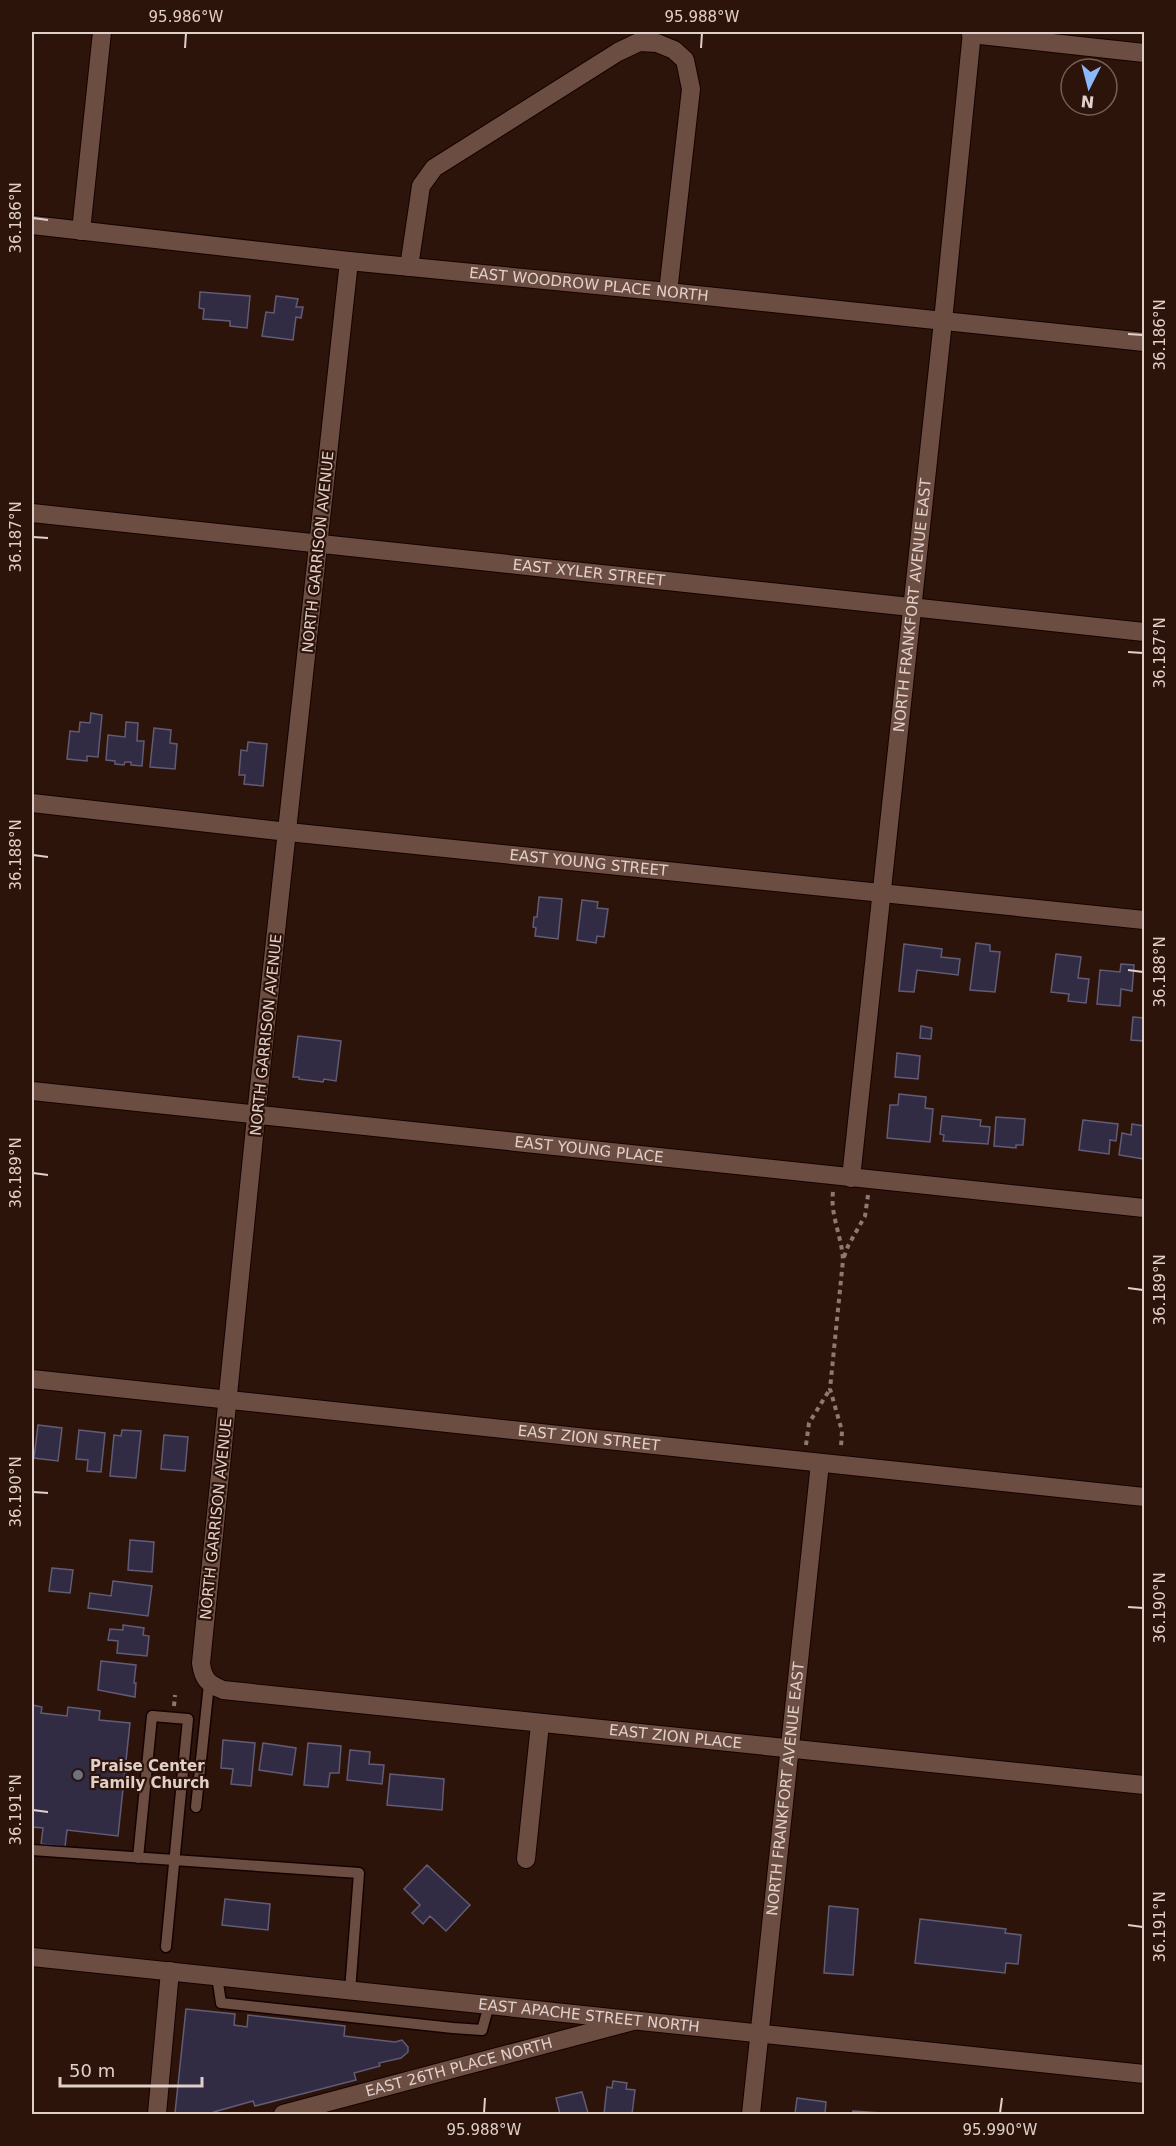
<svg xmlns="http://www.w3.org/2000/svg" width="1176" height="2146" font-family="'DejaVu Sans',sans-serif">
<style>
.building{fill:#312b44;stroke:#615b76;stroke-width:1.5}
.lines{fill:none;stroke-linecap:round;stroke-linejoin:round}
.service-casing{stroke:#140200;stroke-width:13}
.minor-casing{stroke:#140200;stroke-width:20}
.tertiary-casing{stroke:#140200;stroke-width:20}
.secondary-casing{stroke:#140200;stroke-width:20}
.path{stroke:#8e7972;stroke-width:4;stroke-dasharray:4.5 4.5;stroke-linecap:butt}
.service{stroke:#6b4d42;stroke-width:10}
.minor{stroke:#6b4d42;stroke-width:18}
.tertiary{stroke:#6b4d42;stroke-width:18}
.secondary{stroke:#6b4d42;stroke-width:18}
.ticks{fill:none;stroke:#e1cfc9;stroke-width:2}
.worship-dot{fill:#6b7280;stroke:#2d140b;stroke-width:2}
.labels{text-anchor:middle;stroke-width:4.5;stroke-linejoin:round;paint-order:stroke}
.street-label{font-size:15px;fill:#e1cfc9;stroke:#2d140b}
.poi-label{font-size:15px;font-weight:bold;fill:#e1cfc9;stroke:#2d140b;text-anchor:start}
.neatline{fill:none;stroke:#e1cfc9;stroke-width:2}
.ticks-label{font-size:15px;text-anchor:middle;fill:#e1cfc9}
</style>
<rect width="100%" height="100%" fill="#2d140b"/>
<!-- building -->
<path class="building" d="M200,292L250,296L247,328L230,326V321L203,319L204,309L199,308Z
M276,296L298,299L296,307H303L301,318L296,317L293,340L262,336L266,312L274,313Z
M91,713L102,715L98,757L87,756V761L67,759L70,731L79,732L80,722L90,723Z
M126,722L138,723L137,741H144L142,766L131,765V762H125L124,765L115,764V761L106,760L108,735L125,737Z
M154,728L171,730L170,743L177,744L175,769L150,767Z
M248,742L267,744L263,786L244,784L245,775H239L241,750L247,751Z
M539,897L562,899L558,939L535,936L536,928L533,927L534,917H537Z
M582,900L598,902L597,908L608,909L604,937L597,936L596,943L577,940Z
M976,943L990,945V951L1000,952L995,992L970,990Z
M904,944L942,949L941,957L960,959L958,975L917,970L914,992L899,991Z
M1056,954L1081,957L1078,978L1089,979L1086,1003L1068,1001L1069,994L1051,992Z
M1121,964L1134,965L1132,991L1121,989L1120,1006L1097,1004L1100,970L1120,972Z
M1133,1017L1144,1018V1041L1131,1040Z
M921,1026L932,1028L931,1039L920,1038Z
M298,1036L341,1041L336,1081L324,1079L323,1082L299,1079V1077H293Z
M897,1053L920,1056L918,1079L895,1077Z
M899,1094L926,1097L925,1108L933,1109L930,1142L887,1138L890,1105H898Z
M942,1116L981,1120L980,1126L990,1127L988,1144L943,1141L944,1135L940,1134Z
M996,1117L1025,1119L1023,1145H1016V1148L994,1146Z
M1083,1120L1118,1124L1116,1141L1110,1140L1109,1154L1079,1150Z
M1132,1124L1144,1126V1159L1119,1155L1122,1133L1131,1135Z
M38,1425L62,1428L58,1461L34,1458Z
M79,1430L105,1433L101,1472L87,1471L88,1460L76,1459Z
M122,1430L141,1431L136,1478L110,1476L114,1435L121,1436Z
M164,1435L188,1437L185,1471L161,1469Z
M130,1540L154,1542L152,1572L128,1570Z
M52,1568L73,1570L70,1593L49,1591Z
M113,1581L152,1586L148,1616L88,1608L90,1593L111,1596Z
M123,1625L144,1628L143,1635L149,1636L147,1656L117,1653L118,1641L108,1640L110,1629L123,1630Z
M101,1661L136,1665L134,1683H136L135,1697L98,1690Z
M32,1705L42,1707L41,1713L67,1716L68,1707L100,1711L99,1720L130,1723L118,1836L67,1830L65,1847L41,1844L43,1828L32,1827Z
M223,1740L255,1743L251,1786L231,1784L233,1769L221,1768Z
M263,1743L296,1748L292,1775L259,1770Z
M308,1743L341,1746L339,1773H330L328,1787L304,1785Z
M350,1750L370,1752L369,1764L384,1765L382,1784L347,1780Z
M390,1774L444,1779L442,1810L387,1805Z
M427,1865L470,1905L446,1931L430,1916L423,1924L412,1913L420,1905L404,1889Z
M225,1899L270,1904L268,1930L222,1925Z
M829,1906L858,1909L853,1975L824,1973Z
M920,1919L1006,1929L1005,1933L1021,1935L1018,1964L1006,1963L1005,1973L915,1963Z
M186,2009L235,2014L234,2025L247,2027L248,2015L345,2026L344,2036L395,2042L402,2040L408,2047V2052L401,2058L379,2063L380,2066L354,2073L356,2080L255,2106L253,2101L214,2112L213,2114L175,2113Z
M613,2081L627,2083L626,2089L635,2090L632,2114H604L607,2087L612,2088Z
M582,2092L588,2113L560,2114L556,2098Z
M797,2098L826,2102L825,2114H795Z
M853,2111L881,2113V2114H852Z"/>
<g class="lines">
<!-- service casing -->
<g class="service-casing">
<path id="service" d="M196,1807L209,1684
M32,1850L359,1873L350,1991
M138,1858L152,1716L188,1719L166,1947
M217,1976L221,2003L453,2028L482,2030L489,2005"/>
</g>
<!-- minor casing -->
<g class="minor-casing">
<g id="minor">
<path d="M971,34L1144,53"/>
<path id="s1" d="M32,225L349,261L668,292L1144,342"/>
<path d="M81,231L102,32"/>
<path id="s2" d="M349,261L258,1097L201,1663C203,1679 208,1684 223,1690L1144,1785"/>
<path d="M409,267L421,186L434,168L618,52L639,42L657,43L674,50L685,60L691,89L668,292"/>
<path id="s3" d="M32,513L1144,632"/>
<path id="s4" d="M32,803L288,832L1144,920"/>
<path id="s5" d="M32,1091L1144,1208"/>
<path id="s6" d="M851,1178L943,321L972,32"/>
<path id="s7" d="M32,1379L1144,1497"/>
<path d="M526,1859L540,1724"/>
<path id="s8" d="M283,2114L633,2021"/>
<path id="s9" d="M751,2114L820,1463"/>
</g>
</g>
<!-- tertiary casing -->
<g class="tertiary-casing">
<path id="tertiary" d="M157,2114L170,1971"/>
</g>
<!-- secondary casing -->
<g class="secondary-casing">
<g id="secondary">
<path id="s10" d="M32,1957L1144,2074"/>
</g>
</g>
<!-- path -->
<path class="path" d="M833,1192C830,1215 842,1237 843,1260L830,1389L842,1431L841,1447
M844,1257L848,1246L865,1216L868,1195
M806,1445L809,1423L830,1389
M174,1706L175,1695"/>
<!-- service -->
<use href="#service" class="service"/>
<!-- minor -->
<use href="#minor" class="minor"/>
<!-- tertiary -->
<use href="#tertiary" class="tertiary"/>
<!-- secondary -->
<use href="#secondary" class="secondary"/>
</g>
<!-- ticks -->
<path class="ticks" d="M185,48L186,33M701,48L702,33M33,218L48,220M1128,334L1143,335M33,537L48,538M1128,652L1143,653M33,855L48,857M1128,970L1143,972M33,1173L48,1175M1128,1288L1143,1290M33,1492L48,1493M1128,1607L1143,1608M33,1810L48,1812M1128,1925L1143,1927M484,2113L485,2098M1000,2113L1002,2098"/>
<!-- markers -->
<circle class="worship-dot" cx="78" cy="1775" r="6"/>
<g class="labels">
<!-- street labels -->
<g class="street-label">
<text dy="5" stroke="none"><textPath href="#s1" startOffset="560">EAST WOODROW PLACE NORTH</textPath></text>
<text transform="translate(318 552) rotate(-84)" y="5">NORTH GARRISON AVENUE</text>
<text dy="5" stroke="none"><textPath href="#s3" startOffset="560">EAST XYLER STREET</textPath></text>
<text dy="5" stroke="none"><textPath href="#s6" startOffset="576">NORTH FRANKFORT AVENUE EAST</textPath></text>
<text dy="5" stroke="none"><textPath href="#s4" startOffset="560">EAST YOUNG STREET</textPath></text>
<text transform="translate(266 1035) rotate(-84)" y="5">NORTH GARRISON AVENUE</text>
<text dy="5" stroke="none"><textPath href="#s5" startOffset="560">EAST YOUNG PLACE</textPath></text>
<text dy="5" stroke="none"><textPath href="#s7" startOffset="560">EAST ZION STREET</textPath></text>
<text transform="translate(216 1519) rotate(-84)" y="5">NORTH GARRISON AVENUE</text>
<text dy="5" stroke="none"><textPath href="#s2" startOffset="1902">EAST ZION PLACE</textPath></text>
<text dy="5" stroke="none"><textPath href="#s9" startOffset="327">NORTH FRANKFORT AVENUE EAST</textPath></text>
<text dy="5" stroke="none"><textPath href="#s10" startOffset="560">EAST APACHE STREET NORTH</textPath></text>
<text dy="5" stroke="none"><textPath href="#s8" startOffset="182">EAST 26TH PLACE NORTH</textPath></text>
</g>
<!-- poi labels -->
<g class="poi-label">
<text x="90" y="1771">Praise Center<tspan x="90" dy="17">Family Church</tspan></text>
</g>
</g>
<!-- border -->
<rect width="1176" height="2146" fill="none" stroke="#2d140b" stroke-width="66"/>
<!-- north arrow -->
<g transform="translate(1089 87) rotate(186)"><circle r="28" fill="#2d140b" stroke="#755f57" stroke-width="1.5"/>
<path d="M0-4.5L10 22L0 15L-10 22Z" fill="#8cb9fc"/>
<text y="-9" font-size="16" font-weight="bold" text-anchor="middle" fill="#e1cfc9">N</text>
</g>
<!-- scale -->
<path d="M60 2077v9h142v-9" fill="none" stroke="#e1cfc9" stroke-width="3"/>
<text x="69" y="2077" font-size="18" fill="#e1cfc9" stroke="#2d140b" stroke-width="4.5" paint-order="stroke">50 m</text>
<rect x="33" y="33" width="1110" height="2080" class="neatline"/>
<g class="ticks-label">
<text x="186" y="22">95.986°W</text>
<text x="702" y="22">95.988°W</text>
<text transform="translate(16 218) rotate(-90)" y="5">36.186°N</text>
<text transform="translate(1160 335) rotate(-90)" y="5">36.186°N</text>
<text transform="translate(16 537) rotate(-90)" y="5">36.187°N</text>
<text transform="translate(1160 653) rotate(-90)" y="5">36.187°N</text>
<text transform="translate(16 855) rotate(-90)" y="5">36.188°N</text>
<text transform="translate(1160 972) rotate(-90)" y="5">36.188°N</text>
<text transform="translate(16 1173) rotate(-90)" y="5">36.189°N</text>
<text transform="translate(1160 1290) rotate(-90)" y="5">36.189°N</text>
<text transform="translate(16 1492) rotate(-90)" y="5">36.190°N</text>
<text transform="translate(1160 1608) rotate(-90)" y="5">36.190°N</text>
<text transform="translate(16 1810) rotate(-90)" y="5">36.191°N</text>
<text transform="translate(1160 1927) rotate(-90)" y="5">36.191°N</text>
<text x="484" y="2135">95.988°W</text>
<text x="1000" y="2135">95.990°W</text>
</g>
</svg>
